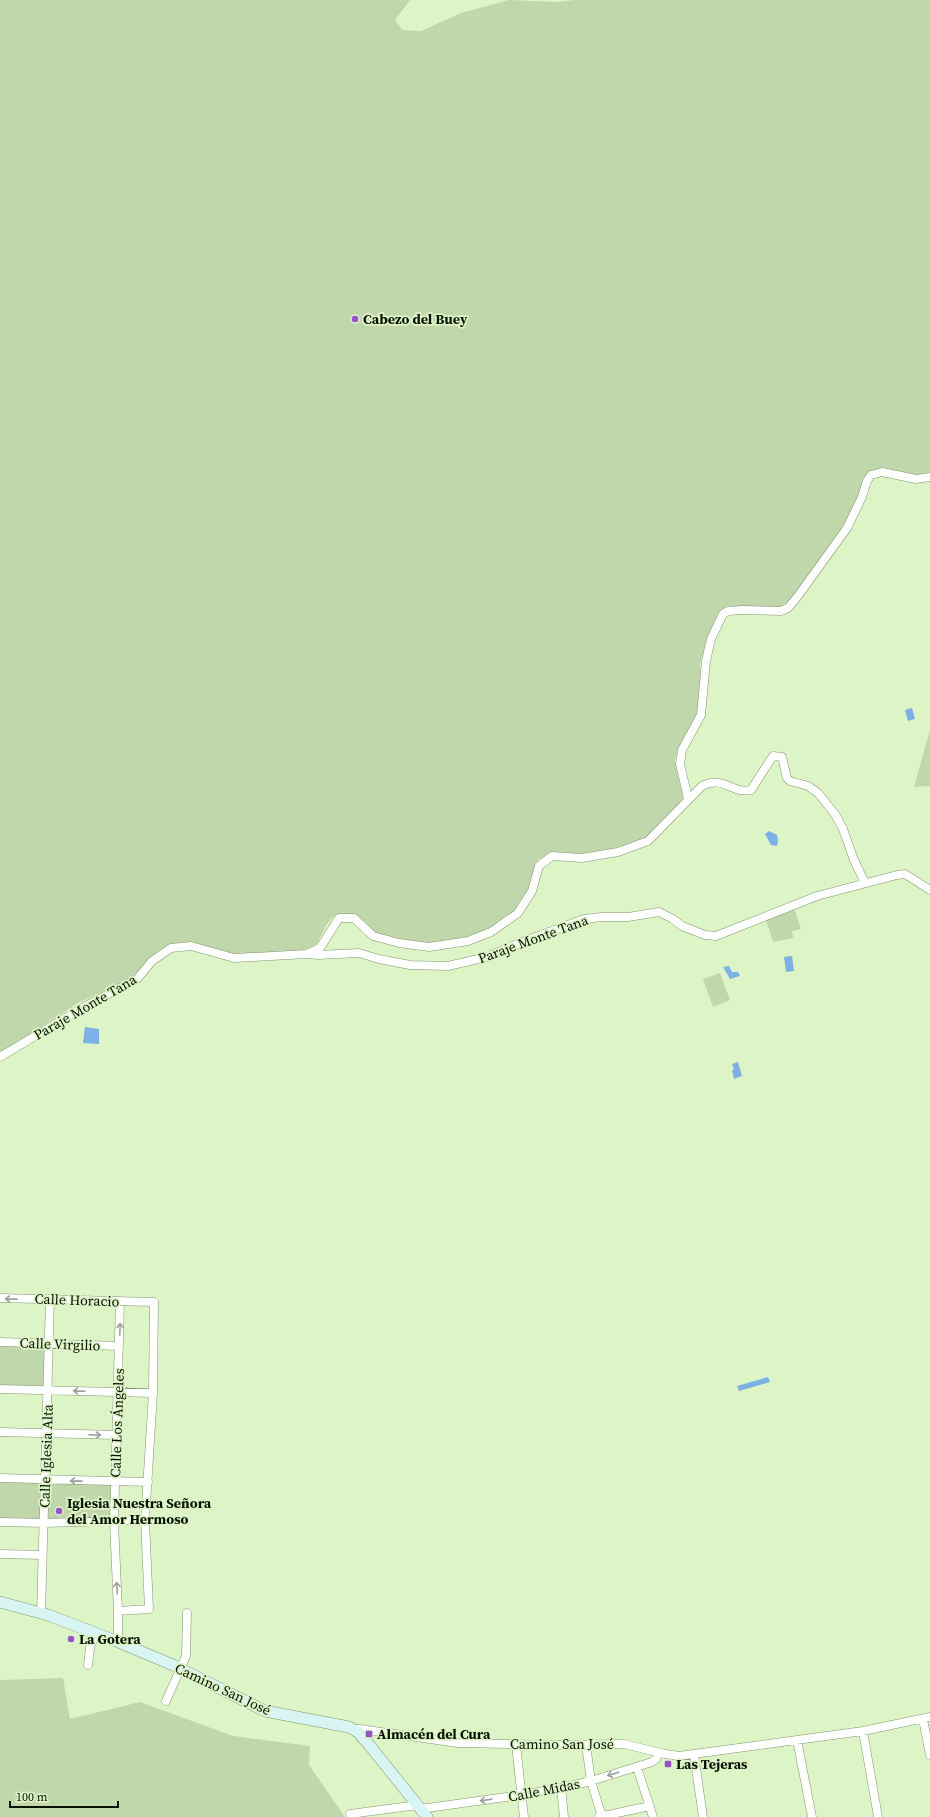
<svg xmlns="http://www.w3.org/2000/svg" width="930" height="1817" font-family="'Source Serif 4',serif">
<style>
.green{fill:#c0d6ab}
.water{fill:#7db1e6}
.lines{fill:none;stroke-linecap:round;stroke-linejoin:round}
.street-casing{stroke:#82976d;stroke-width:9}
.secondary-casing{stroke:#82976d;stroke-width:12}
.street{stroke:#fff;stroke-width:8}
.secondary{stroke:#d9f5f3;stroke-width:11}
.oneway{stroke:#9da09a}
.poi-dot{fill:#9751c5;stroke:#ddf4c7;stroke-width:1.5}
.labels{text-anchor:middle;stroke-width:3.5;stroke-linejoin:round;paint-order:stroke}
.poi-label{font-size:14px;font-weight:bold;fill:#091103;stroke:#ddf4c7;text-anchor:start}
.street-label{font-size:14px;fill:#091103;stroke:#ddf4c7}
</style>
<rect width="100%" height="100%" fill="#ddf4c7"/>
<!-- green -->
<path class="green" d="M0,0H410L395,20L402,30L421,31L461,13L509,0L557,2L576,0H930V472C914,479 892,474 875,472L847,520L791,600L780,607L727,606L718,613L700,664L701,685L697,714L689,733L678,748L675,760L683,798L674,811L656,829L642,840L613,849L583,854H557L538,859L528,895L515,911L489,929L467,938L441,944L390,939L373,931L362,920L349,915L334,916L327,924L315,947L300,951L240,956L192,944L165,949L157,953L130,979L78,1003L0,1053Z
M930,730V786L914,787Z
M794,908L801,929L792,931L793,938L773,942L766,920Z
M720,973L730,1000L713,1007L703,979Z
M0,1342L49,1344L48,1390L0,1389Z
M0,1478L115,1482L114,1522H0Z
M63,1678L70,1719L140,1702L233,1736L310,1746L309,1765L345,1817H0V1680Z"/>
<!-- water -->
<path class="water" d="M912,708L915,719L908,721L905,710Z
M769,831L777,835L778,840L777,846L771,845L765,834Z
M792,956L794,971L786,972L784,957Z
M729,966L732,972H738L740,976L730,979L723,967Z
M85,1027L99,1029V1044L83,1043Z
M738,1062L742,1076L734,1079L732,1070H734L732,1064Z
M768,1377L770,1382L739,1391L737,1386Z"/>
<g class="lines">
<!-- street casing -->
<g class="street-casing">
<path id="street" d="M688,798L680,764L682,750L701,715L706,661L711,639L723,614L728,611L742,610L781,611L788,608L798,596L847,528L862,497L867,481L871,475L882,472L916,479L930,477
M309,954L318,955L359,953L379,959L410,965L448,966L487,957L517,944L584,919L602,917H628L659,912L673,919L682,926L705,935L716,936L817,896L897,875L905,874L930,890
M0,1057L82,1008L137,979L152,961L171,948L191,946L234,958L307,954L320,948L339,918H354L373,936L399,943L429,947L468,941L491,932L518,913L532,891L539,866L552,856L582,858L618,852L648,841L702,786C725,775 730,794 751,790L773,756L782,757L787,778L790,781L808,786L818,793L835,814L843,829L854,860L865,883
M0,1298L154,1302L153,1393L145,1520L149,1609L118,1611
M0,1342L119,1346
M0,1389L153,1393
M0,1432L117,1435
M0,1478L148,1482
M0,1522L44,1523L145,1520
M0,1554L42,1555
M41,1613L50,1299
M116,1641L118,1634V1611L114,1522L120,1301
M88,1665L90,1648L95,1633
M166,1701L186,1656L187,1613
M923,1719L930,1755
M353,1729H360L458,1743L552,1745L624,1744L665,1754L679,1756L863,1731L930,1717
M863,1731L878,1817
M797,1740L812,1817
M516,1745L524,1817
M586,1745L591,1781L602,1817
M694,1754L703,1817
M637,1767L653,1817
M561,1788L564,1817
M420,1809L521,1795L561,1788L591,1781L652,1762L656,1759L659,1753
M350,1814L418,1805
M599,1817L650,1806"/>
</g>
<!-- secondary casing -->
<g class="secondary-casing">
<path id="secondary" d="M0,1602L48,1615L116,1641L173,1665L265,1711L349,1727L358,1732L370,1746L427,1817"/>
</g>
<!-- street -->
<use href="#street" class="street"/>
<!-- secondary -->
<use href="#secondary" class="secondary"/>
</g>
<!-- one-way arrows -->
<defs><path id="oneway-shaft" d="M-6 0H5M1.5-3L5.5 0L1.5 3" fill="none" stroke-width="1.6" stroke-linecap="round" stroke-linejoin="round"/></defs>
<g class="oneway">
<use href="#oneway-shaft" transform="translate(11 1299) rotate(-179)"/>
<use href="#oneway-shaft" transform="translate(120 1329) rotate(-88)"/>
<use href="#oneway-shaft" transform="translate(79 1391) rotate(-178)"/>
<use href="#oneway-shaft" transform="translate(95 1435) rotate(2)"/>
<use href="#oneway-shaft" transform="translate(76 1481) rotate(-179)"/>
<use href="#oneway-shaft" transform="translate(117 1588) rotate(-93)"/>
<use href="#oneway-shaft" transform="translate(613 1774) rotate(163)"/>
<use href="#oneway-shaft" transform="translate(486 1800) rotate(172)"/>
</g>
<!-- markers -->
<g class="poi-dot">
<circle cx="355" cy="319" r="4"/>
<circle cx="59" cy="1511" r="4"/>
<circle cx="71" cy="1639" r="4"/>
<rect x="365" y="1730" width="8" height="8" rx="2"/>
<rect x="664" y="1760" width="8" height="8" rx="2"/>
</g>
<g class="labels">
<!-- poi labels -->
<g class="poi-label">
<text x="363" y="324">Cabezo del Buey</text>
<text x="67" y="1508">Iglesia Nuestra Señora<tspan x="67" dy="16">del Amor Hermoso</tspan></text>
<text x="79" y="1644">La Gotera</text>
<text x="377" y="1739">Almacén del Cura</text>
<text x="676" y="1769">Las Tejeras</text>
</g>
<!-- street labels -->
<g class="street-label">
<text transform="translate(533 939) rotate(-20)" y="5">Paraje Monte Tana</text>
<text transform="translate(85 1007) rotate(-30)" y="5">Paraje Monte Tana</text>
<text transform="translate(77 1300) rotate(2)" y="5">Calle Horacio</text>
<text transform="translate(60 1344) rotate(2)" y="5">Calle Virgilio</text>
<text transform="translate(117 1423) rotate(-88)" y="5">Calle Los Ángeles</text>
<text transform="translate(46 1456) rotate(-88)" y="5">Calle Iglesia Alta</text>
<text transform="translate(223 1689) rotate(25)" y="5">Camino San José</text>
<text x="562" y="1749">Camino San José</text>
<text transform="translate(544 1790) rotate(-11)" y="5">Calle Midas</text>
</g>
</g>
<!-- scale -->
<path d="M10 1801v6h108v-6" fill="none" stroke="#091103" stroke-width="2"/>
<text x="16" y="1801" font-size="12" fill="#091103" stroke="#ddf4c7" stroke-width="3" paint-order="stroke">100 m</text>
</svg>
